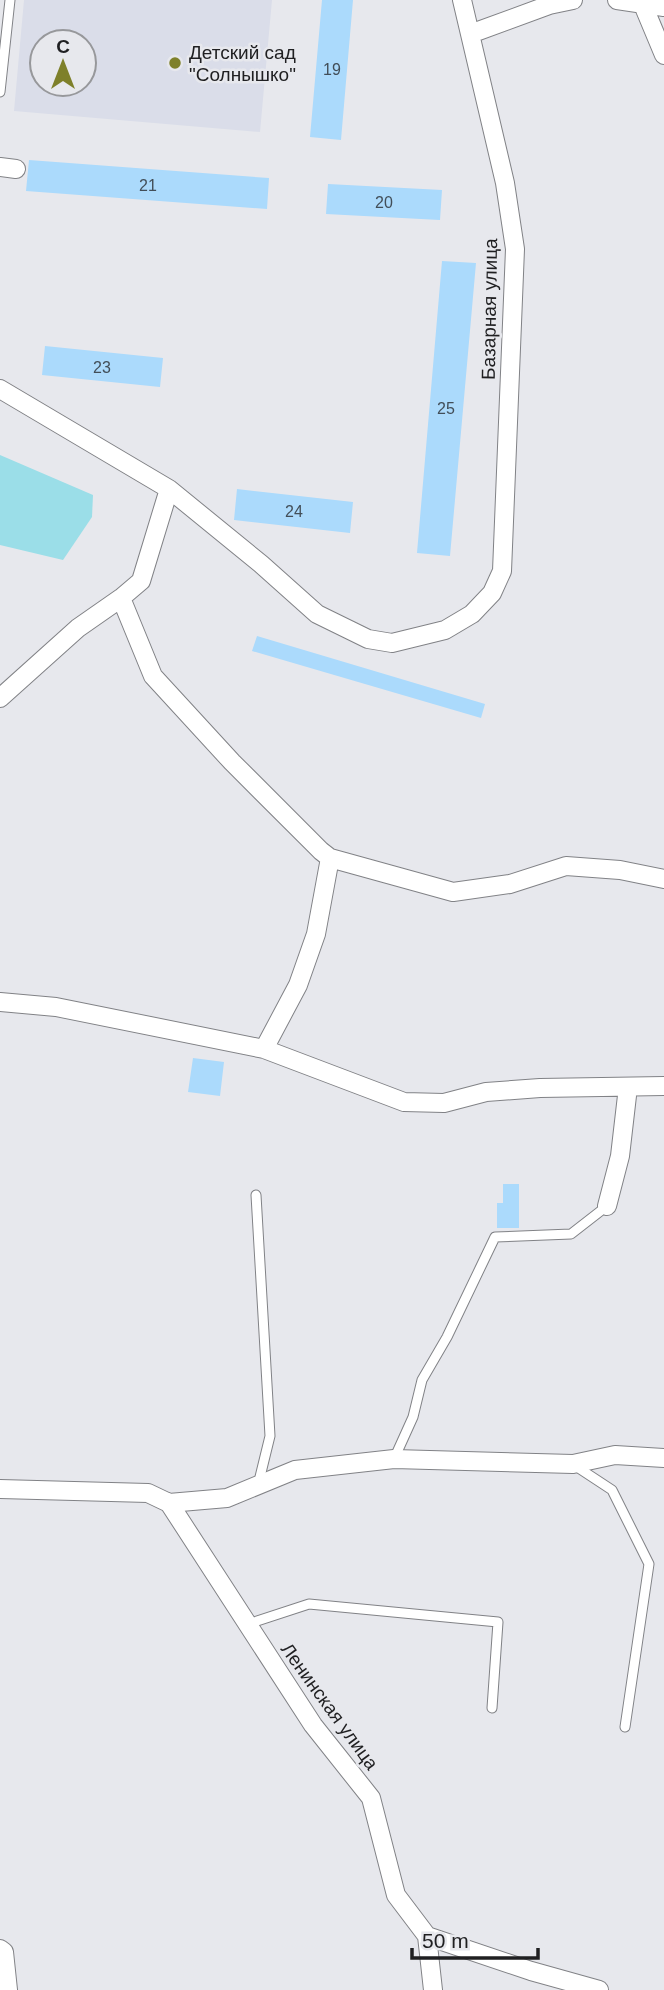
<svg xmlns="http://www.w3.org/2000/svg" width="664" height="1990" font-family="Arial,sans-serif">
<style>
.built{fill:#dadde9;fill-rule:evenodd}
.water{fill:#9bdee8}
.building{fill:#abdafc}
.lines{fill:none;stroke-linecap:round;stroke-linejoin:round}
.lane-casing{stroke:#818286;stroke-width:11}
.street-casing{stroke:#818286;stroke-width:20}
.lane{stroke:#fff;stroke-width:9}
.street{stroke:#fff;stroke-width:18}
.poi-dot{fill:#7e802a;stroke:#e7e8ed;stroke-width:2.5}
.labels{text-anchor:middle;stroke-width:5;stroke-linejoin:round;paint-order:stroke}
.number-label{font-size:16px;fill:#424e58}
.poi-label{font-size:19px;fill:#1f1f21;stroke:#e7e8ed;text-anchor:start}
.street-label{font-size:19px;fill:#1f1f21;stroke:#e7e8ed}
</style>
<rect width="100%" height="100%" fill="#e7e8ed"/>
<!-- built -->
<path class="built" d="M24,0H272L260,132L14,111ZM42,42H84V84H42Z"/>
<!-- water -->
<path class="water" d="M0,455L93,495L92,517L63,560L0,545Z"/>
<!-- building -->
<path class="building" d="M322,0H353L341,140L310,137Z
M29,160L269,178L267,209L26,191Z
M328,184L442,190L440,220L326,214Z
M442,261L476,263L450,556L417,553Z
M45,346L163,358L160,387L42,375Z
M237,489L353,502L350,533L234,520Z
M257,636L485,704L481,718L252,651Z
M193,1058L224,1062L220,1096L188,1092Z
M503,1184H519V1228H497V1203H503Z"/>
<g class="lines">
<!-- lane casing -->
<g class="lane-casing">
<path id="lane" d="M0,92L10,0
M256,1195L270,1436L258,1485
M394,1459L413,1417L422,1380L447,1337L495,1237L571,1234L607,1206
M574,1465L612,1490L649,1564L625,1727
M248,1624L309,1604L498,1622L492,1708"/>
</g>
<!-- street casing -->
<g class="street-casing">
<path id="street" d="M617,0L664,7
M641,0L664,55
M470,34L549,5L573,0
M0,167L16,169
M0,389L169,489L261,564L317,614L368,639L392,643L445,630L472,614L492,593L502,571L515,249L505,183L462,0
M169,489L141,581L121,598L153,676L232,762L321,851L330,858L453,892L510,884L566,866L620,870L664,879
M0,698L78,628L121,598
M0,1002L56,1007L264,1049L404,1102L444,1103L486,1092L540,1088L664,1086
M264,1049L298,985L316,934L330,858
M607,1206L620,1156L628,1087
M0,1489L148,1493L169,1503L313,1725L371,1798L396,1895L427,1936L531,1971L599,1990
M169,1503L227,1498L295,1470L394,1459L573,1464L615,1455L664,1458
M427,1936L433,1990
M0,1949L4,1952L8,1990"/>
</g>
<!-- lane -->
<use href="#lane" class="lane"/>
<!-- street -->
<use href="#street" class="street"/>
</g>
<!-- markers -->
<circle class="poi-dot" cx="175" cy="63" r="7"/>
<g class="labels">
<!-- number labels -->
<g class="number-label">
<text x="332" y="75">19</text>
<text x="148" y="191">21</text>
<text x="384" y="208">20</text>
<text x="102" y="373">23</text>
<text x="446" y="414">25</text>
<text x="294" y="517">24</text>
</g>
<!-- poi labels -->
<g class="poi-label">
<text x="189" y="59">Детский сад<tspan x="189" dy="22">"Солнышко"</tspan></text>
</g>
<!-- street labels -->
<g class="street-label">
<text transform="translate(489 309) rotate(-89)" y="7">Базарная улица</text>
<text transform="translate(330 1706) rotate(54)" y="7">Ленинская улица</text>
</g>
</g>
<!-- north arrow -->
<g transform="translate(63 63)"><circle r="33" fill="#e7e8ed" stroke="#97989b" stroke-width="2"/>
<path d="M0-5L12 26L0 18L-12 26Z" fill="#7e802a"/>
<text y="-10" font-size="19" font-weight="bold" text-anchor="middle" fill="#1f1f21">С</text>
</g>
<!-- scale -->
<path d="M412 1948v10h126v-10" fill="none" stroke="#1f1f21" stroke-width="3.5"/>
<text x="422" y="1948" font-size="21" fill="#1f1f21" stroke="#e7e8ed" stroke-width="5" paint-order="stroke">50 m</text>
</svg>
